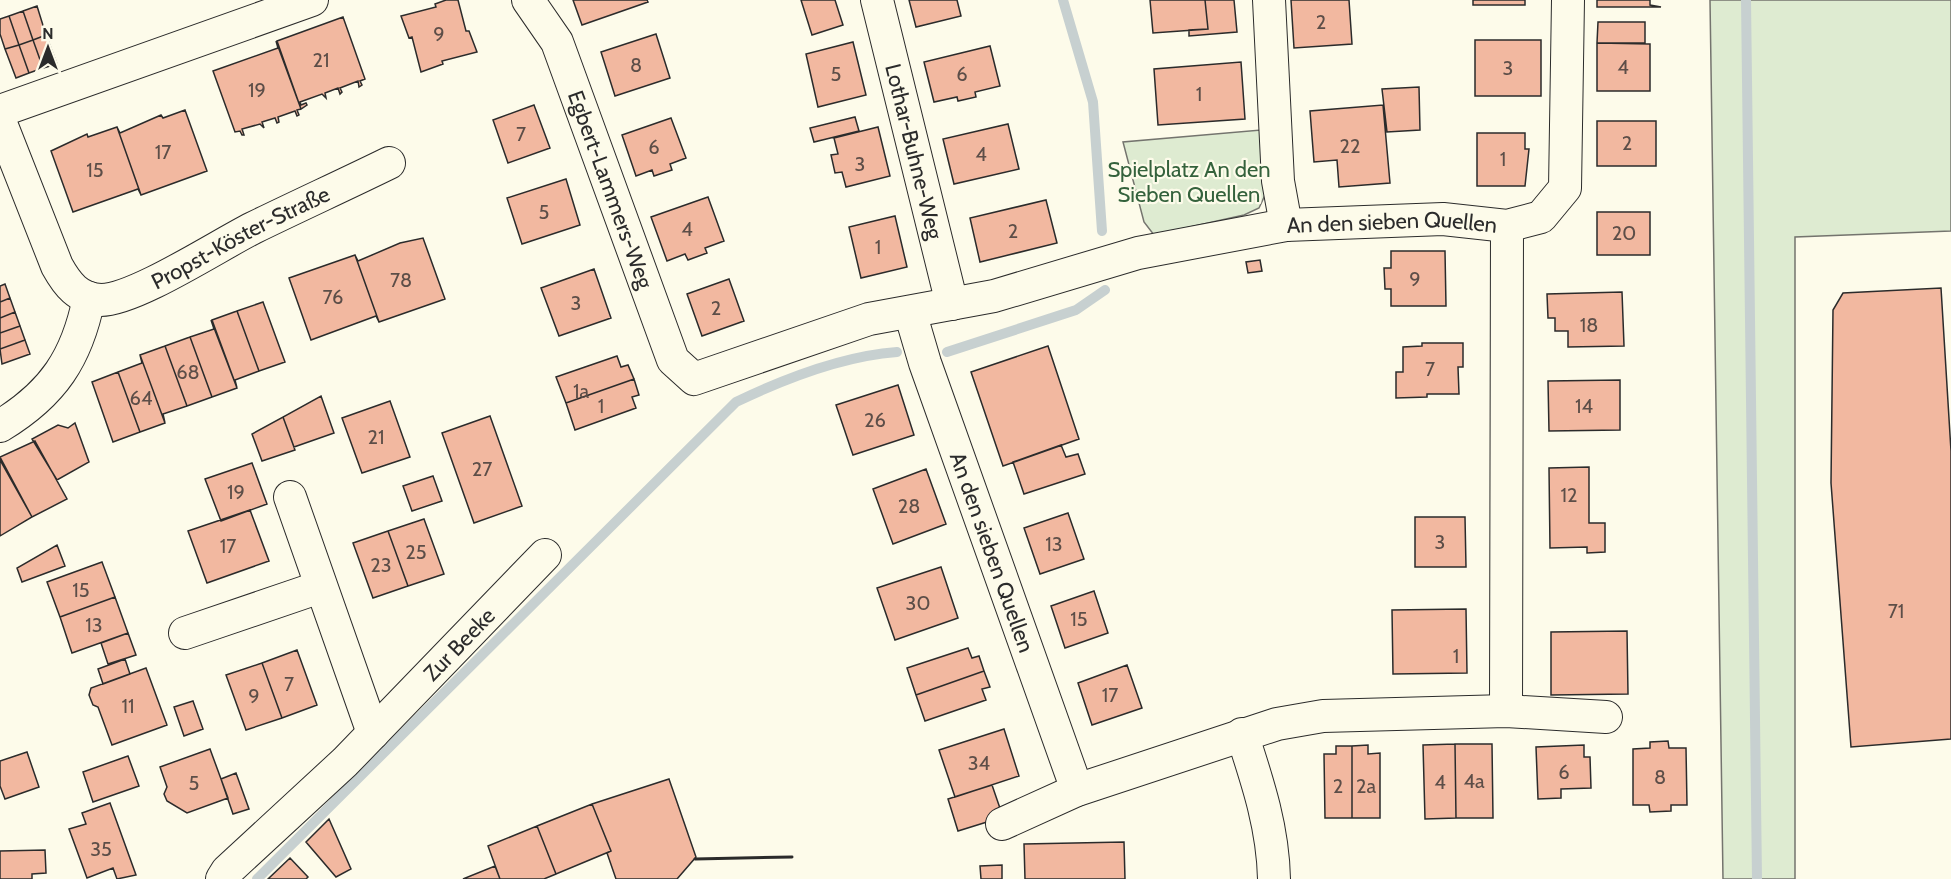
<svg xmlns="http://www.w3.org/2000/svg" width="1951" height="879" font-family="Cabin,sans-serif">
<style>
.green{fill:#deebd1;stroke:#74746e;stroke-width:1.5}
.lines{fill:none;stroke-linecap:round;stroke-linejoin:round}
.stream{stroke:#c7d0d0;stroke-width:10}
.building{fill:#f2b8a0;stroke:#2b2b2b;stroke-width:1.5}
.street-casing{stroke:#2b2b2b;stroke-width:34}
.street{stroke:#fdfbea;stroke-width:32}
.wall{stroke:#2b2b2b;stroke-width:3}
.labels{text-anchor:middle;stroke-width:4.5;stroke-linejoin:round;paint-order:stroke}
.number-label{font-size:20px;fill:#5d4e48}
.street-label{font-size:22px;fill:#2b2b2b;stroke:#fdfbea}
.park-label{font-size:22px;fill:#34623c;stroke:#fdfbea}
</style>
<rect width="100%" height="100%" fill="#fdfbea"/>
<!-- green -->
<path class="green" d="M1710,0H1951V231L1795,237V879H1723Z
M1261,130L1265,195L1259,208L1244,215L1154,235L1144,222L1123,142Z"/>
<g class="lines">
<!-- stream -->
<path class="stream" d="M1063,0L1093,102L1102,231
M1746,0L1757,879
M947,352L1076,310L1105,290
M257,879L736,402C786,378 842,356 897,352"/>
</g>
<!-- building -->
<path class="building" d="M446,0H458L466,31H469L477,52L442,61L443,64L421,72L412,37L409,38L401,16L436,7L435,4Z
M573,0H647L648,2L582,25Z
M801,0H835L843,25L812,35Z
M909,0H957L961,16L916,27Z
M1150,0H1205L1208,29L1153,33Z
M1205,0H1234L1237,32L1189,36V30L1208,29Z
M1291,0H1349L1352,44L1294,48Z
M1473,0H1525V5H1473Z
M1597,0H1650V5L1661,7H1597Z
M37,6L46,35L33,40L23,11Z
M23,11L33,40L19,45L9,16Z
M9,16L19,45L5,49L0,34V19Z
M343,17L365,79L360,81L362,85L359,87L358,81L340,88L342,92L340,94L338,88L325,93L326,98L322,94L300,102L301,105L306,103L307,105L301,109L277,41Z
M1598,22H1645V43H1597Z
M656,34L670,78L615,96L601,52Z
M46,35L57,64L43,68L33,40Z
M33,40L43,68L29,73L19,45Z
M1475,40H1541V96H1475Z
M276,41L301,109L297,110L299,115L297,116L295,111L278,117L279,122L277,123L275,118L262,122L264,128L260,124L242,129L244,135H242L240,131L235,132L213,71L278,48Z
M853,42L866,95L818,107L806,54Z
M1597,43L1650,44V91H1597Z
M19,45L29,73L16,78L5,49Z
M990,46L1000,86L975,92L976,97L958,101L957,97L934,102L924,62Z
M1241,62L1245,119L1158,125L1154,69Z
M1419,87L1420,130L1387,132L1382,89Z
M534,105L550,148L508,163L493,120Z
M1383,105L1390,183L1339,187L1337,160L1314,162L1310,111Z
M185,110L207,171L141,195L117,127L120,133L161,115L163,118Z
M855,117L859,131L814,142L810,128Z
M671,118L686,158L670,164L672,170L654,176L652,170L636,176L622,135Z
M1597,121H1656V166H1597Z
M1008,124L1019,169L954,184L943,139Z
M117,127L141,195L138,189L73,212L51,151L87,134L88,137Z
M878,127L890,176L846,187L842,172L835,173L831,155L838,154L834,138Z
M1477,133H1525V149H1529L1525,186H1477Z
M566,179L580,225L522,244L507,198Z
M708,197L724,241L705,248L707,253L688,260L685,254L667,261L651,217Z
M1046,200L1057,243L980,262L970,218Z
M1597,212H1650V255H1597Z
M895,216L907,267L861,278L849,227Z
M423,238L445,299L379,322L355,255L358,261L400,243Z
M1391,251H1445L1446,306H1391V289H1385L1384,268H1391Z
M355,255L379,322L376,316L311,340L289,278Z
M1260,260L1262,271L1248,273L1246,262Z
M594,269L611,318L559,336L541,288Z
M729,279L744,321L702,336L687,294Z
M5,284L10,298L0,302V286Z
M1941,288L1951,451V739L1851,747L1831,483L1833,310L1843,293Z
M1622,292L1624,346L1568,347V331H1555V318H1548L1547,294Z
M10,298L15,312L0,318V302Z
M263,302L285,362L259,371L237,311Z
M237,311L259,371L235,380L237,388L212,320Z
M15,312L20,326L0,333V318Z
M211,320L237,388L212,397L190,337L214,329Z
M20,326L25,340L0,349V333Z
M190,337L212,397L187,406L165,346Z
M25,340L30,354L2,364L0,349Z
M1422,343H1463V367H1458L1459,394H1427V397L1396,398V372H1403V347L1422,346Z
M165,346L187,406L163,414L165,423L140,355Z
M1048,346L1079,439L1003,466L971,372Z
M140,355L165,423L140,432L118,372L142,363Z
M617,356L621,367L628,365L634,379L566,403L556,377Z
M118,372L140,432L113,442L92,382Z
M634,379L639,395L632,397L636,408L575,430L566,403Z
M1620,380V430L1549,431L1548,381Z
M898,385L914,435L853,455L836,405Z
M321,396L334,433L294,447L283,417Z
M390,401L410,457L362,473L342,418Z
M490,416L522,506L474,523L442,433Z
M283,417L295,450L262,461L252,434Z
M75,423L89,462L57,480L32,439L58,425L68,428Z
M35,441L67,499L32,517L0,457Z
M1061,445L1066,457L1078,454L1085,474L1024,494L1013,462Z
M0,460L32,517L0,536Z
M252,463L267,504L221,521L205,479Z
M1589,467V523H1605V552L1587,553V547L1550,548L1549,468Z
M926,469L946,524L893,544L873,489Z
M433,476L442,501L412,511L403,486Z
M250,510L269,561L207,583L188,531Z
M1068,513L1084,559L1040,574L1024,528Z
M1415,517H1465L1466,567H1415Z
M424,519L444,574L408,586L388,531Z
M388,531L408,586L373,598L353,543Z
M57,545L65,566L22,582L17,568Z
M102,562L115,597L60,617L47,582Z
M941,567L958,618L895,640L877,588Z
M1094,591L1108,633L1065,648L1051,606Z
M115,597L128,633L72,653L60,617Z
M1466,609L1467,673L1393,674L1392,610Z
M1627,631L1628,694L1551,695V632Z
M128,633L136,655L108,664L101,643Z
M968,648L972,658L979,656L984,671L916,695L907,668Z
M297,650L317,705L282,718L262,663Z
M125,659L130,674L103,684L98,669Z
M262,663L282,718L246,730L226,675Z
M1127,665L1142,708L1092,725L1078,683Z
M146,668L167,725L112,745L98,707L93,705L89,695L91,688Z
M984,671L990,687L982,689L986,700L925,721L916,695Z
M193,701L203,729L184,736L174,707Z
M1004,729L1019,776L955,797L939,750Z
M1668,741L1669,748H1686L1687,805H1671V811L1650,812L1649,805H1633V749L1650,748V742Z
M1455,744H1492L1493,818H1456Z
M1455,744L1456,818L1425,819L1423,745Z
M1368,745V754L1380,753V818H1352V746Z
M1584,745V757H1590L1591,788L1561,789V798L1538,799L1536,747Z
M1336,746H1352V818H1325L1324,754H1336Z
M210,749L228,798L187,813L167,801L164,794L167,787L160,767Z
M27,752L39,787L5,799L0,786V761Z
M128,756L139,786L93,802L83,772Z
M236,773L249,809L233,814L221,779Z
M669,779L696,857L677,879H616L607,853L611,851L592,804Z
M992,785L1003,817L958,831L948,799Z
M110,803L136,875L117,879L113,868L87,878L69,829L86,824L82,813Z
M592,804L611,851L556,874L537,826Z
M329,819L351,869L336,877L306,842Z
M537,826L556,874L544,879H500L488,846Z
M1124,842L1125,879H1025L1024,844Z
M45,850L46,873L32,874V879H0V851Z
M290,858L308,877L306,879H268Z
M1002,865V879H981L980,866Z
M495,866L500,879H463Z"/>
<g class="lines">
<!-- street casing -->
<g class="street-casing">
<g id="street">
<path id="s1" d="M528,0L557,42L673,360L694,379L869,319L994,296L1138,253L1286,225L1443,219L1507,226L1541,217L1565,188L1568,0"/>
<path id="s2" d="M877,0L952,304"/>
<path d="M1269,0L1278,181L1286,225"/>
<path d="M0,111L312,0"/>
<path id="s3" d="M0,121L57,266C67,284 78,299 101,300C135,300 219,245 253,228C298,206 344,185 389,163"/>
<path id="s4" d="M910,312L925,363L1077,790"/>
<path d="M0,426C53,394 77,358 89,298"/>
<path d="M290,497L373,733"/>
<path d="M185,633L320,587"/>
<path d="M1506,711L1507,226"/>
<path d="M1242,734C1258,783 1273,828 1274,879"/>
<path d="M1002,824L1077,790L1277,724L1323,716L1506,711L1606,717"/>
<path id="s5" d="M222,879L227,871L345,762L545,555"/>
</g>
</g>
<!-- street -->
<use href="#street" class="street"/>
<!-- wall -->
<path class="wall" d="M695,859L792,857"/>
</g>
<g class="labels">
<!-- number labels -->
<g class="number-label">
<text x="1321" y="29">2</text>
<text x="439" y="41">9</text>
<text x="321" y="67">21</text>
<text x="636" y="72">8</text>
<text x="1623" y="74">4</text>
<text x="1508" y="75">3</text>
<text x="836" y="81">5</text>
<text x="962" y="81">6</text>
<text x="257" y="97">19</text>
<text x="1199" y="101">1</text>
<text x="521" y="141">7</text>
<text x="1627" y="150">2</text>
<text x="1350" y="153">22</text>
<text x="654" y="154">6</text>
<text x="163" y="159">17</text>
<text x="981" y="161">4</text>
<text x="1503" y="166">1</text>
<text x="860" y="171">3</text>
<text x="95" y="177">15</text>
<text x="544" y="219">5</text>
<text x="687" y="236">4</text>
<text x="1013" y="238">2</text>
<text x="1624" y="240">20</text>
<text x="878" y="254">1</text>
<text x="1415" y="286">9</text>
<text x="401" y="287">78</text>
<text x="333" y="304">76</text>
<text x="576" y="310">3</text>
<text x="716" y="315">2</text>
<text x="1589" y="332">18</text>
<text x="1430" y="376">7</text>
<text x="188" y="379">68</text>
<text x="581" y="398">1a</text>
<text x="141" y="405">64</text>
<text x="601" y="413">1</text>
<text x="1584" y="413">14</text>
<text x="875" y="427">26</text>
<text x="376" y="444">21</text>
<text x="482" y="476">27</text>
<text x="236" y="499">19</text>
<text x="1569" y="502">12</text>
<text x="909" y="513">28</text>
<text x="1440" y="549">3</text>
<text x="1054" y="551">13</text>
<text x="228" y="553">17</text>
<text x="416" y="559">25</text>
<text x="381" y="572">23</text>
<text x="81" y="597">15</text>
<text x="918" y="610">30</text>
<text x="1896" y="618">71</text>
<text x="1079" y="626">15</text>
<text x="94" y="632">13</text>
<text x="1456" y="663">1</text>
<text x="289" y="691">7</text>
<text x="1110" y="702">17</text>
<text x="254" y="703">9</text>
<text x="128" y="713">11</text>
<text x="979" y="770">34</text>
<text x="1564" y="779">6</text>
<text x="1660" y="784">8</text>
<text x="1474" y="788">4a</text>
<text x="1440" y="789">4</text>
<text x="194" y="790">5</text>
<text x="1338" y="793">2</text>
<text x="1366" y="793">2a</text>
<text x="101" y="856">35</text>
</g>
<!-- street labels -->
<g class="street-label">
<text dy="8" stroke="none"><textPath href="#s2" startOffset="156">Lothar-Buhne-Weg</textPath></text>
<text dy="8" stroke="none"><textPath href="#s1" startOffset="208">Egbert-Lammers-Weg</textPath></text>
<text dy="8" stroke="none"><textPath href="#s1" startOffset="1137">An den sieben Quellen</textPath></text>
<text dy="8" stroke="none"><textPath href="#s3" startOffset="368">Propst-Köster-Straße</textPath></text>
<text dy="8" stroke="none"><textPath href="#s4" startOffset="254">An den sieben Quellen</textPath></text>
<text dy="8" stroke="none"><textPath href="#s5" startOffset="334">Zur Beeke</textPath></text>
</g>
<!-- park labels -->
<g class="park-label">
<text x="1189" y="177">Spielplatz An den<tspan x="1189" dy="25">Sieben Quellen</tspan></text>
</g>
</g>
<!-- north arrow -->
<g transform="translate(48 48)" stroke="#fdfbea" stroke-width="4.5" paint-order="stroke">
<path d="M0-4.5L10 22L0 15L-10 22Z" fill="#2b2b2b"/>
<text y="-9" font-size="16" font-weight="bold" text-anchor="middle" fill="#2b2b2b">N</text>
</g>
</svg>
